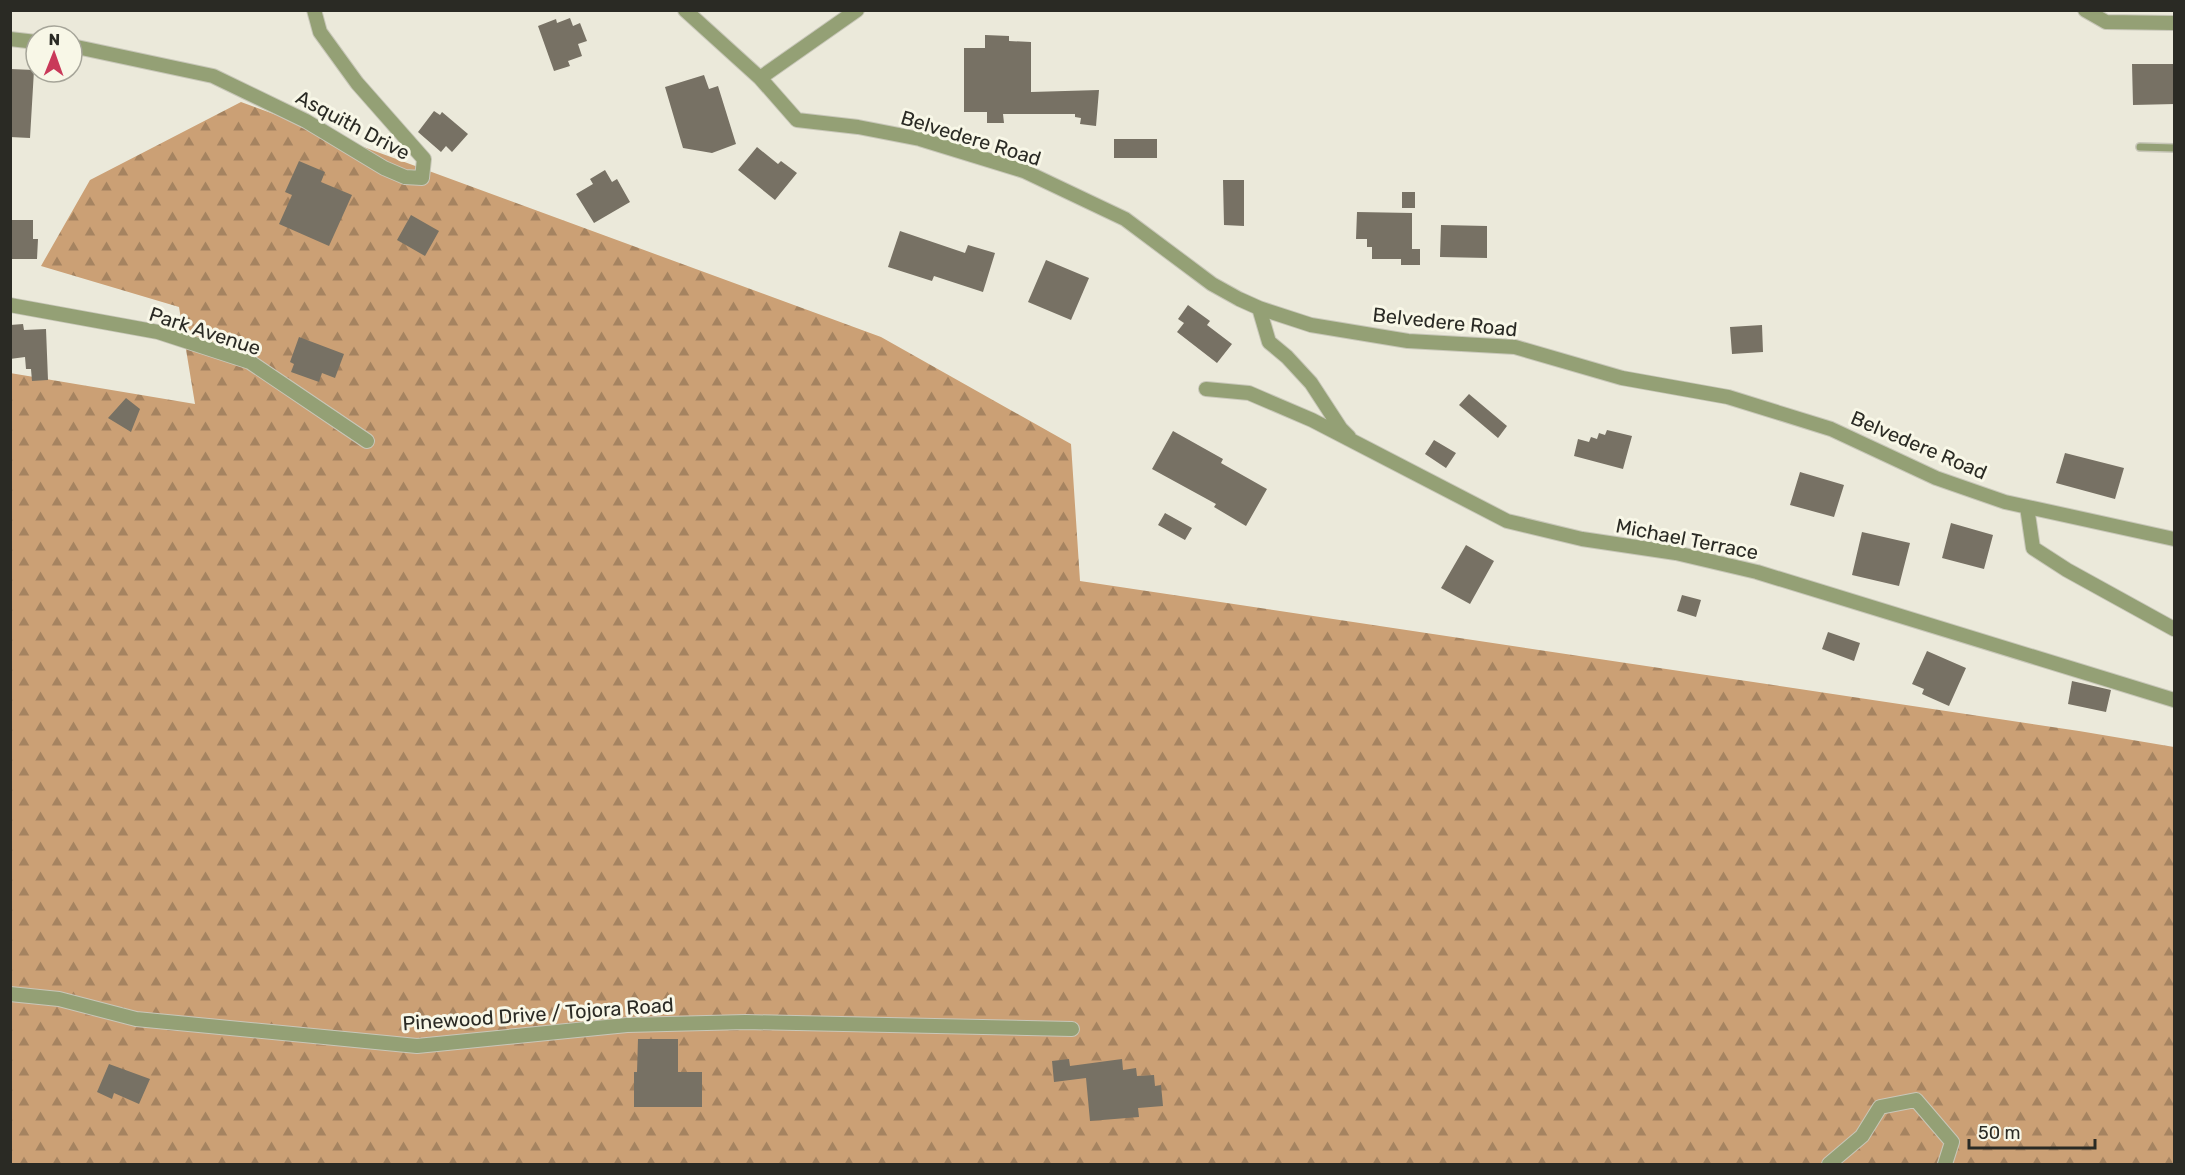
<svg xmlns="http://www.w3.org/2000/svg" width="2185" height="1175" font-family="Rubik,sans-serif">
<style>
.forest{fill:url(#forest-firs)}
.building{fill:#777164}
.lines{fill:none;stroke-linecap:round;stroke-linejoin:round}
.service-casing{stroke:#c8c7b9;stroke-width:10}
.minor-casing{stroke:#c8c7b9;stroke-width:16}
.service{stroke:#94a075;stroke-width:7}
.minor{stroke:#94a075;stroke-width:14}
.labels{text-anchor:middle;stroke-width:6;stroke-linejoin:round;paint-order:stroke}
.street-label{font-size:20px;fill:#2a2a24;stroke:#f8f7e7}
</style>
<defs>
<pattern id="forest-firs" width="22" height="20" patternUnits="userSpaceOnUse" patternTransform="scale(1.5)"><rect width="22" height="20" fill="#cba075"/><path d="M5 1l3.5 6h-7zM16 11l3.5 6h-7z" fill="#a58360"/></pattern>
</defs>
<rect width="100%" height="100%" fill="#ebe9da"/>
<!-- forest -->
<path class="forest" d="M241,102L881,337L1071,444L1080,581L2079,731L2174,747V1164H11L10,373L195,404L179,307L41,266L90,180Z"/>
<!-- building -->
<path class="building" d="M570,18L573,26L580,23L587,41L578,44L582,56L568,61L570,66L554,71L538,26L556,19L557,23Z
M985,35L1009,36V41L1031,42V92L1099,90L1096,126L1080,124L1081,118L1075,117V114H1003L1004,123H987V112H964V48H985Z
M2132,64H2175V104L2133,105Z
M10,69L34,70L30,138L10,137Z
M704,75L709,89L718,86L736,144L712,153L683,148L665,87Z
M434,111L440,115L442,112L468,134L452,152L446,146L441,152L418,132Z
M1114,139H1157V158H1114Z
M757,147L778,164L781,161L797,173L775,200L738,170Z
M299,161L325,172L321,182L352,195L329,246L279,224L292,195L285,192Z
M605,170L612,182L617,179L630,202L594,223L576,194L593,184L590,179Z
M1223,180H1244V226L1224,225Z
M1402,192H1415V208H1402Z
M1357,212L1412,213V249H1420V265H1401V259H1372V247H1367V239H1356Z
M411,215L439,231L425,256L397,240Z
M11,220H33V239H38L37,259H11Z
M1441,225L1487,226V258L1440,257Z
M900,231L965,253L968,245L995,253L983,292L934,276L932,281L888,267Z
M1046,260L1089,278L1071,320L1028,302Z
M1188,305L1210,321L1207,325L1232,344L1217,363L1177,332L1184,323L1178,319Z
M23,324L24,330L46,329L48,380L32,381L31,369H26L25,357L10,359V325Z
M1762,325L1763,352L1732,354L1730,327Z
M299,337L344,354L335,378L322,373L319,382L291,372L294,364L290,362Z
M1469,394L1507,426L1498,438L1459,405Z
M126,398L140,409L131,432L108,418Z
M1607,430L1632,436L1623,469L1574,456L1578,439L1589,442L1591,437L1597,439L1599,433L1605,435Z
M1173,431L1223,459L1221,463L1267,489L1246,526L1214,507L1216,504L1152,469Z
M1434,440L1456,453L1446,468L1425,454Z
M2065,453L2124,468L2115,499L2056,483Z
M1800,472L1844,485L1834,517L1790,505Z
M1165,513L1192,528L1185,540L1158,525Z
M1951,523L1993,535L1984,569L1942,558Z
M1862,532L1910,543L1899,586L1852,575Z
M1466,545L1494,561L1470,604L1441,588Z
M1682,595L1701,600L1696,617L1677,611Z
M1828,632L1860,643L1854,661L1822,649Z
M1927,651L1966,668L1949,706L1922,694L1924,689L1912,684Z
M2072,681L2111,690L2106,712L2068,704Z
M638,1039H678V1072H702V1107H634V1072H637Z
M1069,1059L1070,1066L1122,1059L1123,1070L1136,1068L1137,1076L1154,1075L1155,1086L1161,1085L1163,1106L1138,1108L1139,1117L1090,1121L1086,1078L1054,1082L1052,1061Z
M109,1064L150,1079L139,1104L114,1093L112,1099L97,1092Z"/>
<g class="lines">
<!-- service casing -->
<g class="service-casing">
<path id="service" d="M2140,147L2174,148"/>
</g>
<!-- minor casing -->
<g class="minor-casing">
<path id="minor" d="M685,10L760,78L797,120L858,127L920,139L1024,171L1125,219L1212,284L1239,299L1259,308L1311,325L1408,341L1515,347L1622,378L1728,397L1831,429L1936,478L2005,502L2174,539
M2085,10L2106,22L2174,23
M10,39L36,42
M72,46L213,76L306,121L384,168L405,177L422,178L424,159L357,83L320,32L314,10
M760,78L857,10
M10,305L158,332L250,362L367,441
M1259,308L1269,342L1287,357L1311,383L1341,429L1349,437
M1206,389L1249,393L1312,420L1507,521L1582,539L1676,553L1757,572L2174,700
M2027,507L2033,548L2067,570L2174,629
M10,994L59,999L136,1019L417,1046L627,1025L746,1022L1072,1029
M1829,1164L1862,1136L1880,1107L1916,1100L1952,1142L1945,1164"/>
</g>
<!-- service -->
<use href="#service" class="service"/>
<!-- minor -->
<use href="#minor" class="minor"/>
</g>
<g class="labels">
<!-- street labels -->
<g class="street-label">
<text transform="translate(353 125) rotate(28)" y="7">Asquith Drive</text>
<text transform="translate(971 138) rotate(17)" y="7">Belvedere Road</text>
<text transform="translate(1445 322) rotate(6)" y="7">Belvedere Road</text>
<text transform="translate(205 331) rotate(18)" y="7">Park Avenue</text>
<text transform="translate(1919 445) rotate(23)" y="7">Belvedere Road</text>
<text transform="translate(1687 539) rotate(11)" y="7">Michael Terrace</text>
<text transform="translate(538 1014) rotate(-4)" y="7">Pinewood Drive / Tojora Road</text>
</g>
</g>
<!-- border -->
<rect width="2185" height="1175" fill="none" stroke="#2a2a24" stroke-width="24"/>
<!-- north arrow -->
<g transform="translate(54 54) rotate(1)"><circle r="28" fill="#f8f7e7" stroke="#a6a599" stroke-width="1.5"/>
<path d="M0-4.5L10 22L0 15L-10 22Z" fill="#c93959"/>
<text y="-9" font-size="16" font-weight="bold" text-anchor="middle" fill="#2a2a24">N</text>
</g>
<!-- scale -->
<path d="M1969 1139v9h126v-9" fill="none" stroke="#2a2a24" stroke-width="3"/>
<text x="1978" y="1139" font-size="18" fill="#2a2a24" stroke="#f8f7e7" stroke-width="4.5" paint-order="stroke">50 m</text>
</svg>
